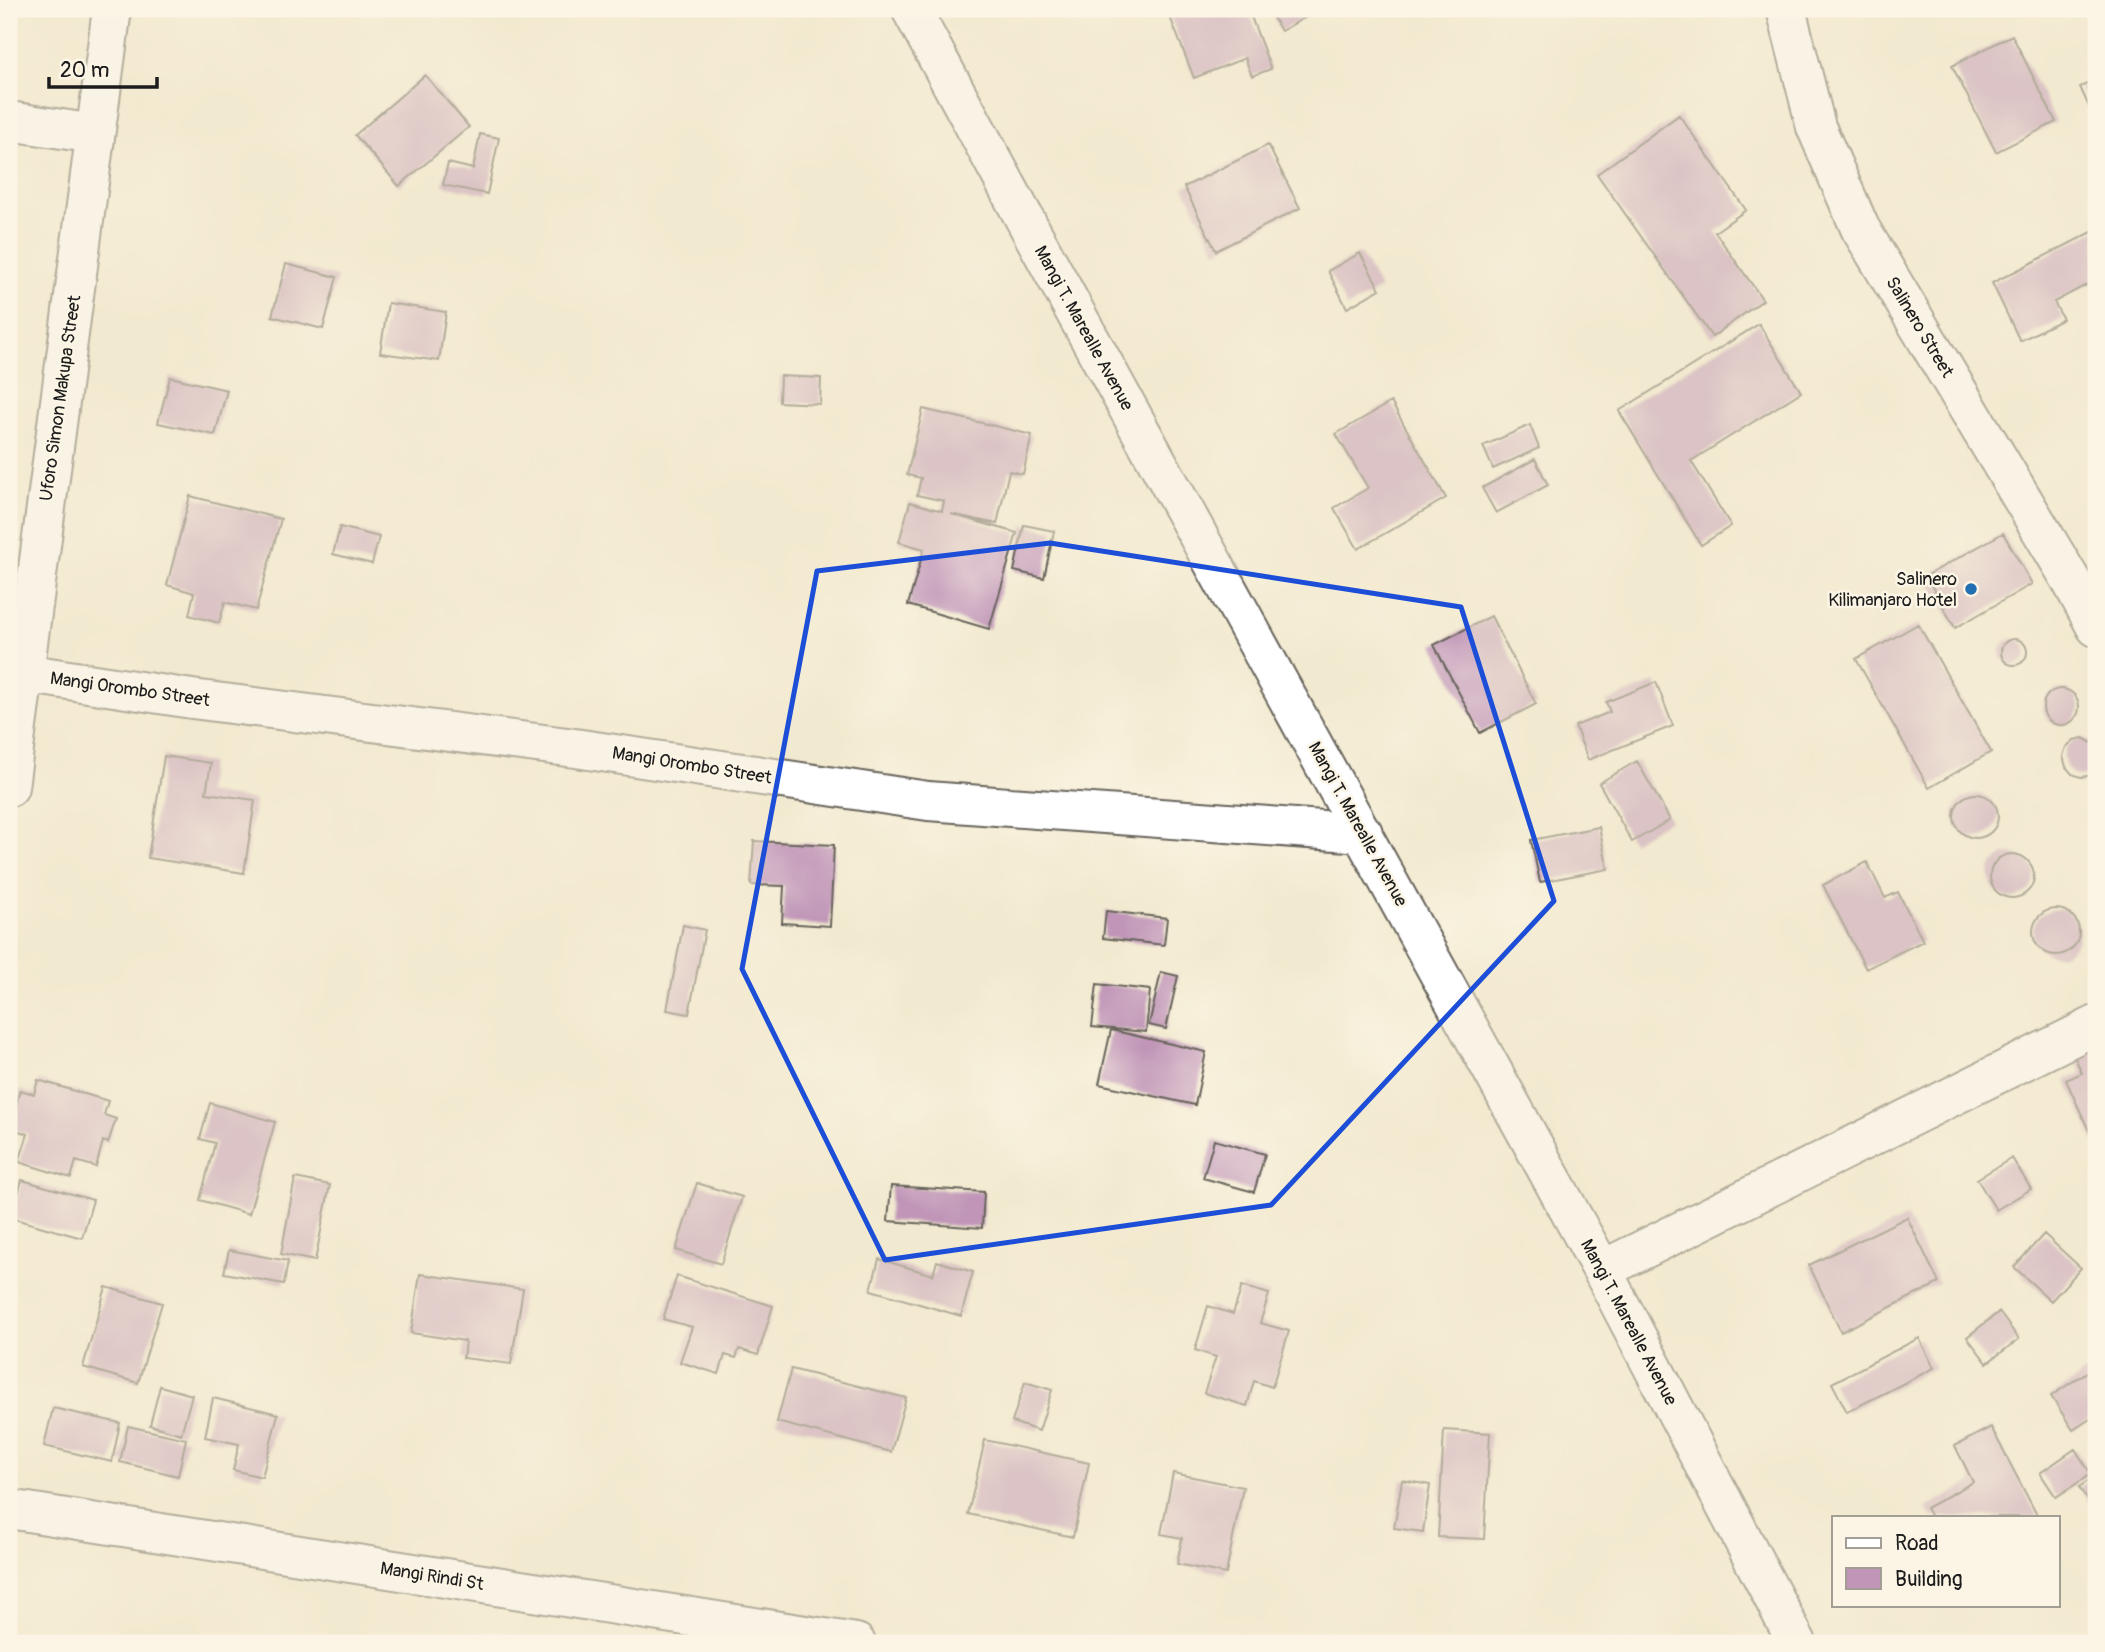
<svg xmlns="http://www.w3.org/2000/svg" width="2105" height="1652" font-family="Pangolin,sans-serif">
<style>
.building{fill:#c095b8}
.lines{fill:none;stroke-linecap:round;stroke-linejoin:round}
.minor-casing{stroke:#67645b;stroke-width:42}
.minor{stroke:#fff;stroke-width:38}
.marked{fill:none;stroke:#1d4ed8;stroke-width:5;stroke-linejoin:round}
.poi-dot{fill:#1f6fb2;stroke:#fcf5e5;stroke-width:2.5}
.labels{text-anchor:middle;stroke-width:5;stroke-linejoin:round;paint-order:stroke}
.street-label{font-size:18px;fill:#1c1c1c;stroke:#fcf5e5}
.poi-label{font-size:18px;fill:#1c1c1c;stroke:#fcf5e5;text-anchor:end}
</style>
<rect width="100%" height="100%" fill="#fcf5e5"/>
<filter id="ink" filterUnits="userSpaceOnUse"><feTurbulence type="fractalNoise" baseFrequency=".0143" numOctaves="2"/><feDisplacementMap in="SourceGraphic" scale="14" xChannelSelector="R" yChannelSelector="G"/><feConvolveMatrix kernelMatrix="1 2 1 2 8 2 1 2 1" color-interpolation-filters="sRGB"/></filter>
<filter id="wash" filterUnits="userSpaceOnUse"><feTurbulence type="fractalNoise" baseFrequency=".00686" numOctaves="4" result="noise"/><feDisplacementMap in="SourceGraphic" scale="28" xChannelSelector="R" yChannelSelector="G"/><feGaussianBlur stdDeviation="1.57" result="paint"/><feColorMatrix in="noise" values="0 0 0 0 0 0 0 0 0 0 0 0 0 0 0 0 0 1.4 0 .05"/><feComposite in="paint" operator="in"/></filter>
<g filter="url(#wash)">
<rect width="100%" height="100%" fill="#f2ead0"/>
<g id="blocks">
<!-- building -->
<path class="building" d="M1167,9H1248L1271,69L1252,76L1245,58L1194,78Z
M1268,9H1320L1281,31Z
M2012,35L2056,122L1996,152L1952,66Z
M425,75L469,127L399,186L355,135Z
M2096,80V122L2080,87Z
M1679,115L1746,210L1715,232L1763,300L1712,337L1597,174Z
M480,134L499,138L487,194L443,185L448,163L473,169Z
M1268,145L1300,208L1216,251L1184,187Z
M2096,230V280L2054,302L2063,319L2020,341L1992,283Z
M1360,253L1380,289L1347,308L1328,271Z
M286,264L337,277L323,329L272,316Z
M388,303L446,312L439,361L380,353Z
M1759,324L1801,392L1691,461L1731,526L1701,545L1619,411Z
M780,376L821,378L820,404L779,402Z
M170,377L227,390L215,435L158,423Z
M1391,402L1446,498L1358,549L1334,508L1368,488L1336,434Z
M923,409L1032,435L1023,474L1009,471L997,524L951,514L1017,533L989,629L908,605L924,549L899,542L910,502L942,511L944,501L917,495L921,478L907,475Z
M1530,425L1539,448L1493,469L1483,446Z
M1535,459L1548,485L1496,513L1482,488Z
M190,496L281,519L256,610L225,602L219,623L189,615L194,593L167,585Z
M1024,525L1054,531L1044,578L1014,571Z
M340,527L379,537L372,564L333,554Z
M2003,533L2032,584L1955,628L1926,576Z
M1491,616L1536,704L1480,733L1434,645Z
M1918,624L1991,752L1929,788L1856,659Z
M2001 652a13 13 0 1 1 26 0a13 13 0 1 1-26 0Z
M1656,682L1673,726L1588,760L1575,726L1610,712L1606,702Z
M2043 707a18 18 0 1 1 36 0a18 18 0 1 1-36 0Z
M2083,738L2096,745V770L2092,775L2081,777L2072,774L2066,767L2063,756L2066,747L2074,740Z
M164,756L211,763L206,793L255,800L244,873L148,858Z
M1637,761L1670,820L1632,842L1599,783Z
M1954 816a22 22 0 1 1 44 0a22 22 0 1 1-44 0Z
M1599,827L1608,869L1540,882L1531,840Z
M754,841L834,845L830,926L782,923L784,886L751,885Z
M1990 876a22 22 0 1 1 44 0a22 22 0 1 1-44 0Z
M1867,862L1885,898L1898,892L1923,941L1866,969L1823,885Z
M2033 932a23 23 0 1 1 46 0a23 23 0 1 1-46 0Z
M1106,911L1167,918L1164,945L1103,938Z
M683,925L705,930L689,1014L667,1010Z
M1161,972L1178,976L1166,1029L1149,1025Z
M1097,984L1150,990L1146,1032L1092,1027Z
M1111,1030L1206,1052L1195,1105L1099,1084Z
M2096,1037V1146L2066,1080L2082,1073L2071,1049Z
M38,1080L108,1101L104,1115L116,1119L108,1143L103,1141L96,1167L76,1161L71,1178L19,1162L28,1134L9,1128L20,1090L34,1094Z
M210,1103L275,1122L249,1214L200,1200L215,1143L200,1139Z
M1214,1140L1265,1154L1254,1192L1203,1178Z
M2012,1158L2031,1189L1996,1210L1977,1179Z
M295,1178L330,1185L315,1261L281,1254Z
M22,1180L93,1200L82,1238L11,1218Z
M697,1183L742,1197L721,1264L676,1250Z
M891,1186L984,1192L982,1228L888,1221Z
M1907,1217L1939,1283L1841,1332L1809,1265Z
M2044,1234L2081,1268L2051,1301L2014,1267Z
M229,1250L288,1261L284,1284L224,1273Z
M879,1259L933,1275L937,1261L973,1272L961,1316L871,1290Z
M420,1274L523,1289L511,1364L463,1358L465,1341L411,1333Z
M677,1276L773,1306L758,1355L739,1349L736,1358L725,1355L719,1374L680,1362L692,1327L663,1319Z
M1242,1286L1269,1294L1260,1323L1289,1331L1272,1387L1254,1381L1247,1406L1204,1393L1216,1357L1195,1350L1208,1306L1233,1314Z
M106,1287L162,1303L138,1383L83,1367Z
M1999,1312L2019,1339L1987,1363L1967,1337Z
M1919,1338L1934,1368L1847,1412L1832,1383Z
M2096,1366V1415L2073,1430L2051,1396Z
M791,1369L906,1398L891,1452L777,1422Z
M1025,1382L1052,1390L1039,1431L1012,1422Z
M160,1386L192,1395L181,1434L150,1425Z
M213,1398L278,1414L262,1477L233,1470L239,1444L205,1437Z
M53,1408L120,1423L112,1462L44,1446Z
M128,1426L186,1439L178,1476L120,1462Z
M1991,1427L2038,1517H1931L1926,1508L1973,1482L1955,1446Z
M1444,1430L1490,1433L1484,1539L1438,1537Z
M985,1440L1089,1463L1073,1537L968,1514Z
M2075,1449L2091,1474L2056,1497L2040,1473Z
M1173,1473L1243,1487L1226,1574L1177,1564L1182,1538L1161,1534Z
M2096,1476V1513L2079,1487Z
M1402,1480L1430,1485L1423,1532L1394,1528Z"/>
</g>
</g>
<g filter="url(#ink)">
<use href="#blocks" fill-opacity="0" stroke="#67645b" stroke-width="2"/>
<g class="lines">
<!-- minor casing -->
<g class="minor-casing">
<path id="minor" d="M911,9L1074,310L1602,1270L1797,1643
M1786,9L1816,127L1860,228L2069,577L2096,627
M9,121L95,134
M23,673L192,699L575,748L928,801L1363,833
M9,787L112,9
M1602,1270L2096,1025
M9,1509L856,1643"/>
</g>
<!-- minor -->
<use href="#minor" class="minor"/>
</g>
</g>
<!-- marked area -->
<path d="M0 0H2105V1652H0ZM1050,543L1461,607L1554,901L1271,1205L885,1260L742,969L817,571Z" fill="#f2ead0" fill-opacity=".55" fill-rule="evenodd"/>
<path class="marked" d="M1050,543L1461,607L1554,901L1271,1205L885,1260L742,969L817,571Z"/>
<!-- markers -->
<circle class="poi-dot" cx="1971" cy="589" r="7"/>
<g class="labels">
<!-- street labels -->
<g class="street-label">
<text transform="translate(1920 327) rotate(59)" y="6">Salinero Street</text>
<text transform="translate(1084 328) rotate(61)" y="6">Mangi T. Marealle Avenue</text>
<text transform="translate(60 398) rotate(-82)" y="6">Uforo Simon Makupa Street</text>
<text transform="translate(130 689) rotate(8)" y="6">Mangi Orombo Street</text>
<text transform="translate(692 765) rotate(9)" y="6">Mangi Orombo Street</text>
<text transform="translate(1358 824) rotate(61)" y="6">Mangi T. Marealle Avenue</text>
<text transform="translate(1629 1322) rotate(62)" y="6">Mangi T. Marealle Avenue</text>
<text transform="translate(432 1576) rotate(9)" y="6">Mangi Rindi St</text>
</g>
<!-- poi labels -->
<g class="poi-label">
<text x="1957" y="585">Salinero<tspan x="1957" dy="21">Kilimanjaro Hotel</tspan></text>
</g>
</g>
<!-- margin -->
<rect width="2105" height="1652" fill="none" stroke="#fcf5e5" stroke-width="35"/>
<!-- legend -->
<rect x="1832" y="1516" width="228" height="91" fill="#fcf5e5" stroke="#a29e95" stroke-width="2"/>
<rect x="1846" y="1538" width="35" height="10" fill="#ffffff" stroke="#a29e95" stroke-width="2"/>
<text x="1895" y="1550" font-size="21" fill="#1c1c1c">Road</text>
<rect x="1846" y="1568" width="35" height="21" fill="#c095b8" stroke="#a29e95" stroke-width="2"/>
<text x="1895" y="1586" font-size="21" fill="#1c1c1c">Building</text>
<!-- scale -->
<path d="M49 77v10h108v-10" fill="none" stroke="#1c1c1c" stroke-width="3.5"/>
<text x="60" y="77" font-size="21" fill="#1c1c1c" stroke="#fcf5e5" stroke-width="5" paint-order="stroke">20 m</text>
</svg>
